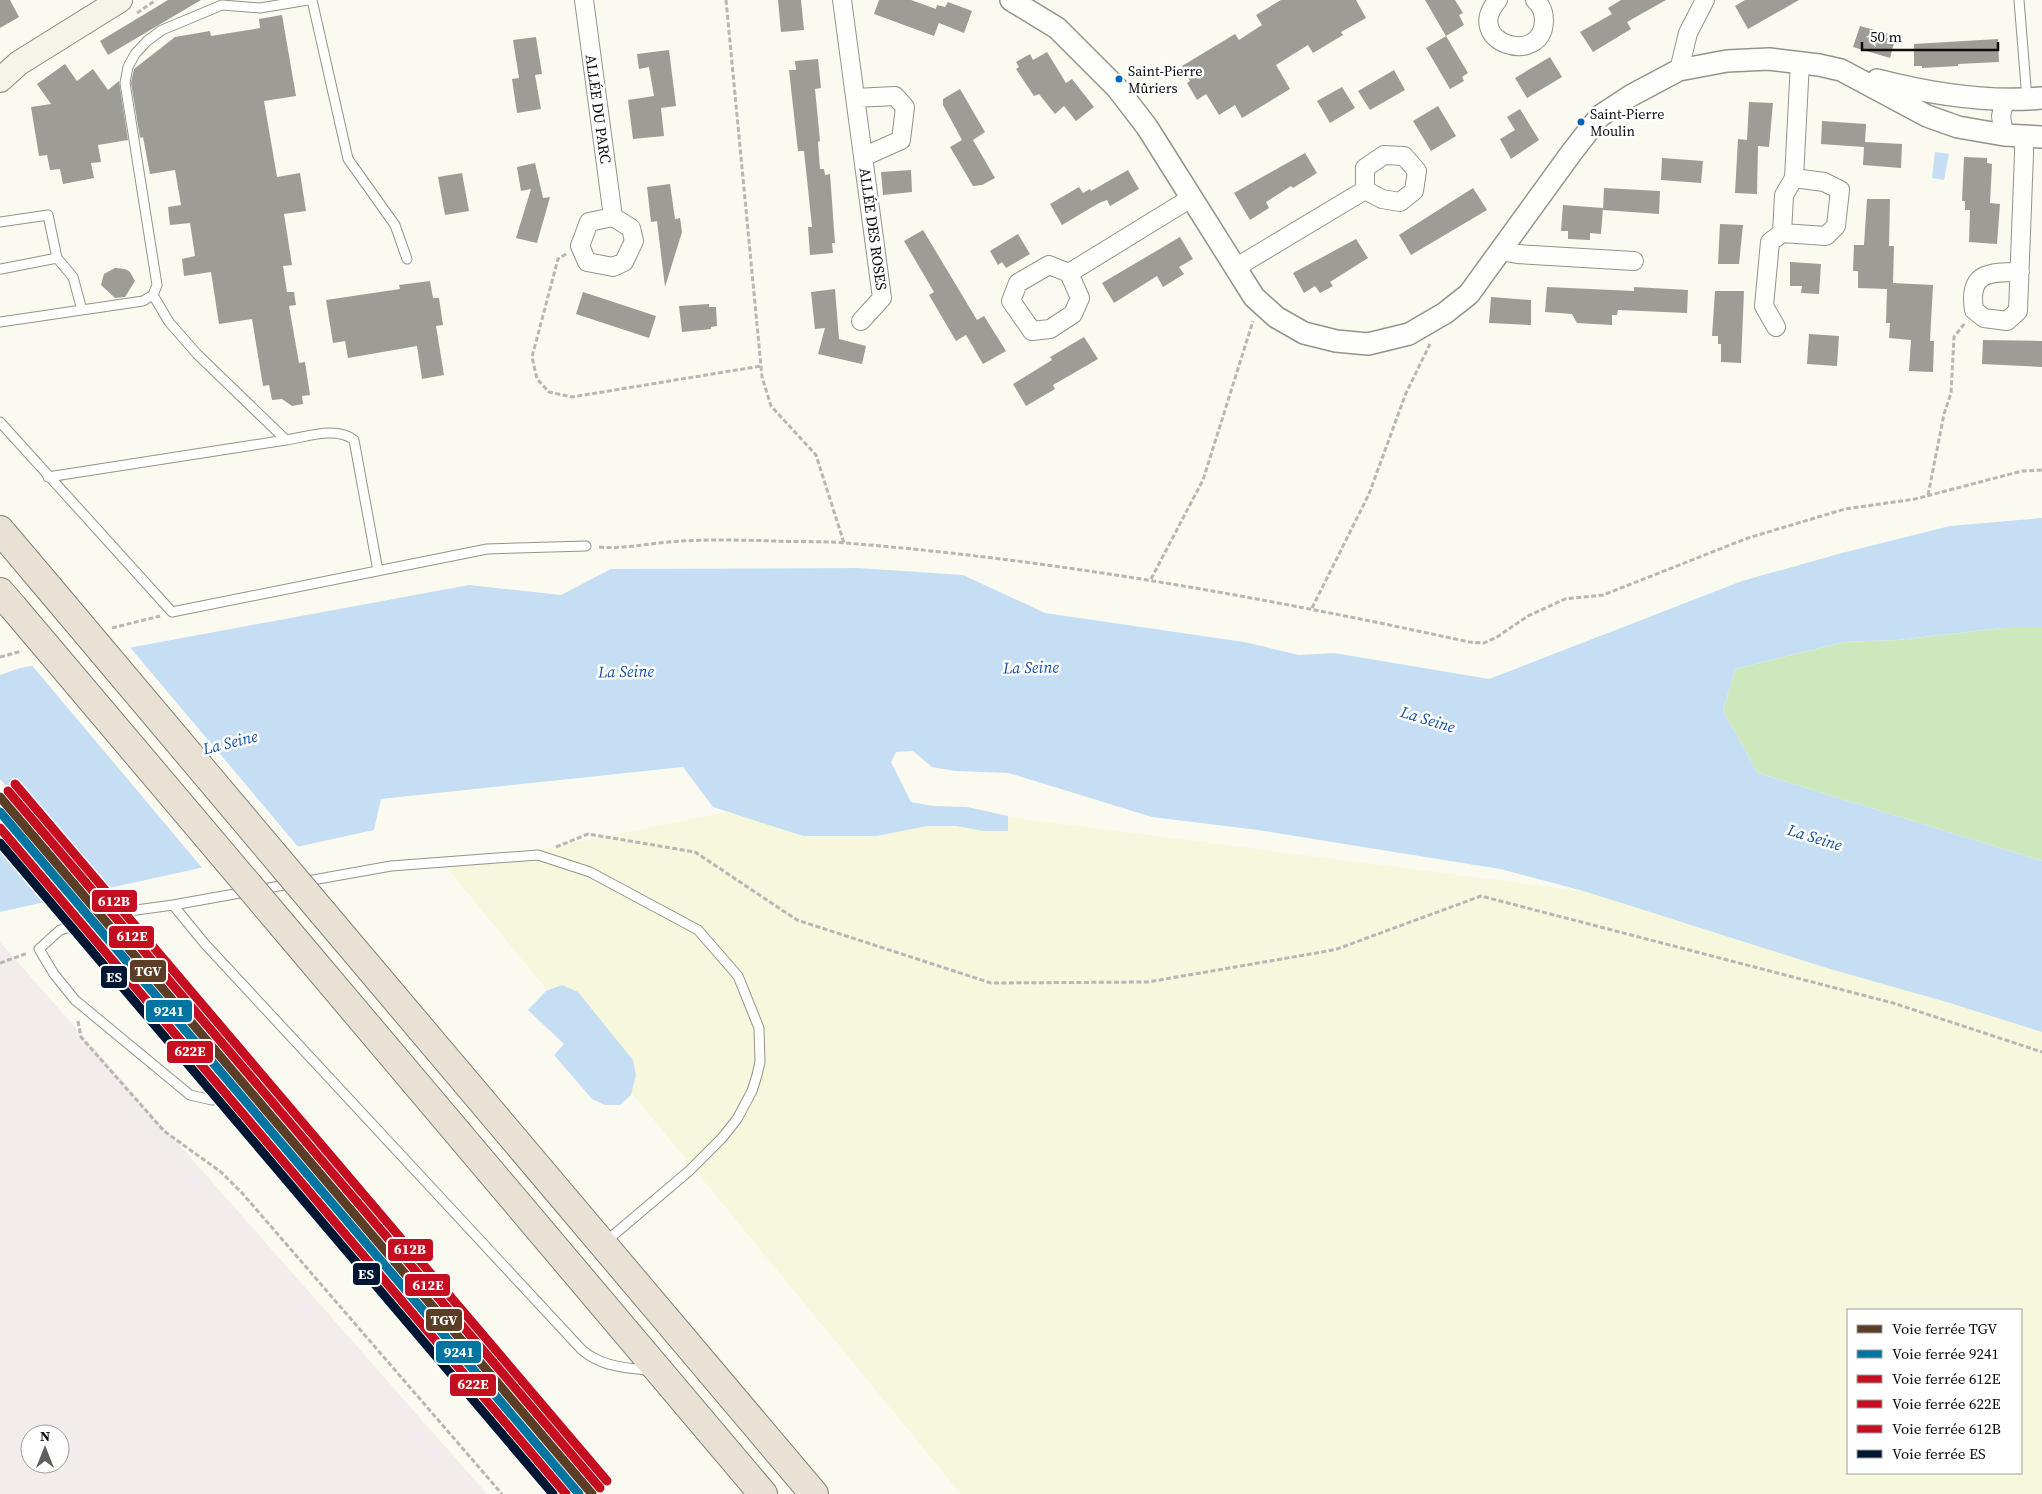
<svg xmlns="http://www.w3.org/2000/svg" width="2042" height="1494" font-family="'Source Serif 4',serif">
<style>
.industrial{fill:#f2eced;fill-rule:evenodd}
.farmland{fill:#f6f7dc;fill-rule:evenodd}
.forest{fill:#cee8bd}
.water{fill:#c6def4}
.pier{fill:#fafaf0}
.building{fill:#9d9c96}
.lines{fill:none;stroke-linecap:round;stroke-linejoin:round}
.service-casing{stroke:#93938f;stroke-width:11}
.minor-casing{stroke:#93938f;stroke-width:20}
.tertiary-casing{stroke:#93938f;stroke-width:24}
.secondary-casing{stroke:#8a8a85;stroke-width:26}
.motorway-casing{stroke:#80807c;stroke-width:30}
.path{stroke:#b7b7b5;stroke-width:3;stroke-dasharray:5 2.5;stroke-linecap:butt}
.service{stroke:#fefefd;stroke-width:9}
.minor{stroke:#fefefd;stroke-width:18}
.tertiary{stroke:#fefefd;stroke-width:21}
.secondary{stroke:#f4f4e8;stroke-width:24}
.motorway{stroke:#e9e1d4;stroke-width:28}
.motorway-bridge-casing{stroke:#80807c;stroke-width:30;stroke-linecap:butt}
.motorway-bridge{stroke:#e9e1d4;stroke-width:28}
.rail-1-casing{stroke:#fff;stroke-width:12}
.rail-2-casing{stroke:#fff;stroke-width:12}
.rail-3-casing{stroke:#fff;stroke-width:12}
.rail-4-casing{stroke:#fff;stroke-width:12}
.rail-5-casing{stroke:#fff;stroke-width:12}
.rail-6-casing{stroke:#fff;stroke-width:12}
.rail-1{stroke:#5c3e26;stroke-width:9}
.rail-2{stroke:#0075a1;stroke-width:9}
.rail-3{stroke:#c50e1f;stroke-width:9}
.rail-4{stroke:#c50e1f;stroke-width:9}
.rail-5{stroke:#c50e1f;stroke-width:9}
.rail-6{stroke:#011633;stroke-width:9}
.bus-dot{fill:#0065bd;stroke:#fff;stroke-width:2}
.labels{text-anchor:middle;stroke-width:5;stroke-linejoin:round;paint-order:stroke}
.bus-label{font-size:14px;fill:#0c0c0c;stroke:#fff;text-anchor:start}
.street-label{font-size:15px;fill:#0c0c0c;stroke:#fff}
.water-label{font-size:16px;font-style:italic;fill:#154f9e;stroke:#fff}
.line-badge{stroke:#fff;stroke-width:2}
.badge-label{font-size:14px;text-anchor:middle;font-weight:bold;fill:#fff}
</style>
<rect width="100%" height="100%" fill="#fafaf0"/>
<!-- industrial -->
<path class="industrial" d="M0,942L318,1302L487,1494H0ZM30,1434H60V1464H30Z"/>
<!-- farmland -->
<path class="farmland" d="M821,793L1863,927L2042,999V1494H961L447,868ZM1848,1310H2021V1473H1848Z"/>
<!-- forest -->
<path class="forest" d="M2003,628H2042V861L1758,773L1723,711L1735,669L1844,642L1897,640Z"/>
<!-- water -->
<path class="water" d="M1935,152L1949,154L1944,180L1932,178Z
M2042,518V628H2003L1897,640L1844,642L1735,669L1723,711L1758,773L2042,861V1032L1950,1003L1830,969L1587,892L1500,869L1258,830L1152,817L1009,773L955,771L932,767L913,751L896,752L891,762L911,802L934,806L967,807L1008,816V831H984L956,826H927L877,836H803L713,807L683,767L381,799L374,830L0,912V675L20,668L469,585L561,595L611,569L858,568L963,575L1045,613L1244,642L1299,655L1334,653L1489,679L1742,581L1842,553L1950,526Z
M562,985L578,992L633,1060L636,1075L631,1095L620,1105H605L592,1099L554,1055L564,1044L528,1010L546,991Z"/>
<!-- pier -->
<path class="pier" d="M128,645L300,849L204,870L30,663Z
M0,779L98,893L60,902L0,831Z"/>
<!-- building -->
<path class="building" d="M0,0H10L19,17L0,28Z
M168,0H201L108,55L100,41Z
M778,0H801L804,30L781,32Z
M879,0H911L936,9L937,5L945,7L948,2L972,11L964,33L939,23L934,36L874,14Z
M1281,0H1356L1366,18L1341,32L1343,35L1313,53L1308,45L1276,65L1290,89L1242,118L1235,105L1219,115L1206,94L1197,100L1187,83L1190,81L1182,66L1235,34L1239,40L1262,25L1256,15Z
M1425,0H1455L1463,13L1459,15L1464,25L1446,36Z
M1621,0H1666L1627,22L1631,29L1593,52L1580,32L1612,14L1608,8Z
M1745,0H1799L1748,29L1735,6Z
M282,15L296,96L264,101L277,177L300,173L306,211L284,214L292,265L283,266L287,292H294L296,305L289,306L299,363L305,362L310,395L302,396L303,404L292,406L282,399L272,400L269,385L263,386L252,319L219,324L211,272L184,276L182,259L195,256L190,223L170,225L168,207L181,205L175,170L150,174L143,137L140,138L131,83L134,69L175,37L210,31L211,36L260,28L259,19Z
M1860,26L1896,36L1890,58L1853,47Z
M1446,36L1468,73L1462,77L1464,81L1450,89L1426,48Z
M536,37L542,74L535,75L541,109L517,113L512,79L519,78L513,40Z
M1998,39L1999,62L1958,64V66L1922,68V66H1914V44Z
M669,50L676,106L661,108L664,136L633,139L628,100L654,96L649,67L639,69L637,54Z
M1047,52L1066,83L1072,79L1094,107L1076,121L1064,106L1055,114L1039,94L1034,96L1016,69L1019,67L1016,62L1030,54L1033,60Z
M1550,57L1562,77L1527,98L1515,78Z
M818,59L821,88L815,89L820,141L818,142L820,169H824L825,175L830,174L835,243H832L833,253L810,255L808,227H812L804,151H798L789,70H796L795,61Z
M65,64L77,81L93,69L108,90L119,81L128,140L98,145L101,162L91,163L94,178L63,184L60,169L50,170L47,155L39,156L31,107L51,104L37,84Z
M1394,70L1405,90L1370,110L1358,91Z
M1342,87L1355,108L1330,123L1317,101Z
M960,89L985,132L973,140L995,178L982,185L973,186L950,147L962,140L943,105V99Z
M1749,102L1773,103L1769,147L1758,146L1757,194L1735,193L1738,139L1747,140Z
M1438,106L1456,136L1431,151L1413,121Z
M1520,109L1539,140L1511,159L1500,139L1515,130L1507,117Z
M1822,121L1866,124L1865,142L1902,144L1901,168L1863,165L1864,147L1821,144Z
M1305,153L1317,173L1293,188L1291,186L1266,202L1269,208L1250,220L1234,193Z
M1964,157L1987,158V163L1992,164L1990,203L2000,204L1997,244L1969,242L1970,210H1965V201H1962Z
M1662,158L1703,161L1701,183L1661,180Z
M535,163L543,198L550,197L537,243L516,238L531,189L521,191L517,167Z
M911,170L912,192L883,195L881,172Z
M1128,170L1139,189L1110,206L1107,200L1099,203L1062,225L1050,204L1079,187L1083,193L1090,189L1091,191Z
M462,173L469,211L445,215L438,177Z
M670,184L675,219L680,218L682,232L665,287L657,221L651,222L647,187Z
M1473,188L1487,210L1411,255L1399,235Z
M1604,188L1660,191L1659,214L1603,210Z
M1867,199H1890L1889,246H1894L1893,283L1933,285L1930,341H1934L1933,372L1909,371L1911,340L1889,338L1890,323H1886L1887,289L1858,288V271H1853L1854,245H1864Z
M1563,205L1603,208L1601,234L1590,233V240L1568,239V231H1561Z
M1720,224L1743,225L1739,264H1718Z
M923,230L977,320L984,316L1006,351L983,364L966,335L956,341L929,295L934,292L904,241Z
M1018,234L1030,254L1006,268L1002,262L998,265L990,251Z
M1180,237L1193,259L1179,267L1184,274L1163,287L1157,276L1114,303L1102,283Z
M1356,239L1368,258L1330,282L1333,286L1320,293L1315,286L1304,293L1293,273Z
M1790,262L1821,264L1819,294L1801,293L1802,286H1790Z
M115,268L125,269L130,272L135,281L125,297L115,298L101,285L104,274Z
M430,281L433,298H439L443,325L436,326L444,375L422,379L417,346L348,358L345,341L333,343L326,300L400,289L399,285Z
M1547,287L1634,291V287L1688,290L1687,313L1618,310L1617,315H1612V325L1577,323L1572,314L1545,312Z
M835,289L839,339L866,346L862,364L818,354L825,328L815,329L811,292Z
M1715,291H1744L1741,363L1721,362V344H1718V336H1712Z
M583,292L656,316L649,338L576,314Z
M1491,297L1531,300V325L1489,323Z
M709,304V307H716L717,326L711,327V329L682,332L679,306Z
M1809,334L1839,336L1837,366L1807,364Z
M1084,337L1098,359L1053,385L1055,389L1026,406L1013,384L1052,360L1050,357Z
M1983,340L2042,341V367L1982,364Z"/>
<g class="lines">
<!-- service casing -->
<g class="service-casing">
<path id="service" d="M312,0L348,159L395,225L407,259
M2019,0L2027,99
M0,222L48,215L57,258L73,277L82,310
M1,269L57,258
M0,322L143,301L153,295L157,285L125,83L128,67L135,54L147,41L162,30L222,5L260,8L308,0
M0,422L172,612L487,549L586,546
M286,440C307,437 336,426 354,440L378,571
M48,477L286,440L197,354L169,322L153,295
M173,905L205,944L582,1350C604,1368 625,1367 652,1371
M212,1100L190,1095L75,1000L54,974L39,949L60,930L129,911L173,905L391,866L538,855L590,872L698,930L738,976L759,1028L760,1062L757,1075L752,1091L737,1119L722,1138L689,1171L604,1243"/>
</g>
<!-- minor casing -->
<g class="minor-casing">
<path id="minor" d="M584,0L613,217
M842,0L882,298L861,321
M1498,0C1461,42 1542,68 1544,21C1544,13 1541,5 1535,0
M1679,70L1688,33L1705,0
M855,98L895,96L905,107L901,140L863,157
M2004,135L2001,116L2005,99
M1384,155L1404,156L1417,171L1414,191L1400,202L1382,199L1365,190V168Z
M613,217L631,228L634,241L624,262L613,267L587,262L580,246L589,222Z
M1782,233L1826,236L1836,226L1840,190L1824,182L1794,178
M1500,251L1517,254L1634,261
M1049,265L1069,273L1080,298L1073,314L1050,329L1032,331L1011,301L1018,283Z
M1235,268L1365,190
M2020,272C1989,272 1968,272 1974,310L1984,318L2007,321L2018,311L2024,154V137
M1069,273L1191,198
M1776,327L1764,306L1770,242L1782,233L1784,195L1794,178L1800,62"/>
</g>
<!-- tertiary casing -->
<g class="tertiary-casing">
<path id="tertiary" d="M1011,0L1057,28L1117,88L1147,127L1254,297L1276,317L1304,333L1336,341L1368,344L1409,334L1445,313L1469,294L1572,152L1600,116L1632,95L1679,70L1727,61L1769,59L1819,65L1841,70L1927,116L1958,127L2004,135L2042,137
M1877,80C1931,94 1986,103 2042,98"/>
</g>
<!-- secondary casing -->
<g class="secondary-casing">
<path id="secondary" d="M0,80L19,63L120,0"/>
</g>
<!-- motorway casing -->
<g class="motorway-casing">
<path id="motorway" d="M0,530L49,588
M0,592L13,607
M323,913L814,1494
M283,926L763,1494"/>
</g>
<!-- path -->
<path class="path" d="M726,0L762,377L771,406L816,455L844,543
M137,13L156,0
M566,254L558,259L532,357L537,379L549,392L572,397L761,366
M1928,495L1944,414L1951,393L1954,337L1965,323
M599,547C623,549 645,544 669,542C704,539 740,540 775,541C798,542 822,541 846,543C1057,560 1263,597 1469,642L1484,643L1497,637L1528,616L1565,599L1603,595L1748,538L1845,509L1915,499L2022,471L2042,470
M1151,579L1203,480L1253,321
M1312,608L1369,494L1406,393L1430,344
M112,628L160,616
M0,657L22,651
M556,847L588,834L695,852L797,920L991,983L1148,982L1322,952L1337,949L1481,896L1893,1003L2042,1052
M0,963L28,953
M78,1021L81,1037L164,1131L221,1172L243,1194L502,1494"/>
<!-- service -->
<use href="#service" class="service"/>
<!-- minor -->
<use href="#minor" class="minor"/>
<!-- tertiary -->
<use href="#tertiary" class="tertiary"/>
<!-- secondary -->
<use href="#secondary" class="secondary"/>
<!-- motorway -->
<use href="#motorway" class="motorway"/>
<!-- motorway-bridge casing -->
<g class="motorway-bridge-casing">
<path id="motorway-bridge" d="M49,588L323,913
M13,607L283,926"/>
</g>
<!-- motorway-bridge -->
<use href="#motorway-bridge" class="motorway-bridge"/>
<!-- rail-1 casing -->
<g class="rail-1-casing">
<path id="rail-1" d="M0,797L592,1494"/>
</g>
<!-- rail-2 casing -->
<g class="rail-2-casing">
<path id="rail-2" d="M0,812L579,1494"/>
</g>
<!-- rail-3 casing -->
<g class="rail-3-casing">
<path id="rail-3" d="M8,791L600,1488"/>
</g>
<!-- rail-4 casing -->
<g class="rail-4-casing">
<path id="rail-4" d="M0,828L566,1494"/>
</g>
<!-- rail-5 casing -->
<g class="rail-5-casing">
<path id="rail-5" d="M15,784L607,1481"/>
</g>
<!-- rail-6 casing -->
<g class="rail-6-casing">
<path id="rail-6" d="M0,843L553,1494"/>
</g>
<!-- rail-1 -->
<use href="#rail-1" class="rail-1"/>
<!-- rail-2 -->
<use href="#rail-2" class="rail-2"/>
<!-- rail-3 -->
<use href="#rail-3" class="rail-3"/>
<!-- rail-4 -->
<use href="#rail-4" class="rail-4"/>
<!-- rail-5 -->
<use href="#rail-5" class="rail-5"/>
<!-- rail-6 -->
<use href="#rail-6" class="rail-6"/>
</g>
<!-- markers -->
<g class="bus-dot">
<circle cx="1119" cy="79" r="4.5"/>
<circle cx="1581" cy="122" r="4.5"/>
</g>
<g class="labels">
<!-- bus labels -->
<g class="bus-label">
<text x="1128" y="76">Saint-Pierre<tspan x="1128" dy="17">Mûriers</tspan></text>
<text x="1590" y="119">Saint-Pierre<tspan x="1590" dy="17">Moulin</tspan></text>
</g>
<!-- street labels -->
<g class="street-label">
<text transform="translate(598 109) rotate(82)" y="5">ALLÉE DU PARC</text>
<text transform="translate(873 229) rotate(82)" y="5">ALLÉE DES ROSES</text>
</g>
<!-- water labels -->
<g class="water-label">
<text transform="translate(1031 667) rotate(-1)" y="6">La Seine</text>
<text transform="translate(626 671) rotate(-1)" y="6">La Seine</text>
<text transform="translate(1428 719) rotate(17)" y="6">La Seine</text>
<text transform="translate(230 742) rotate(-14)" y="6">La Seine</text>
<text transform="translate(1815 837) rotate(17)" y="6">La Seine</text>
</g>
</g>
<g class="line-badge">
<rect x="91" y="889" width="47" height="24" rx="5" fill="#c50e1f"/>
<rect x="108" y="925" width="47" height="24" rx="5" fill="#c50e1f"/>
<rect x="129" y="959" width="38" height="24" rx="5" fill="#5c3e26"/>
<rect x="100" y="965" width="28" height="24" rx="5" fill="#011633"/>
<rect x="145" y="999" width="48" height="24" rx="5" fill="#0075a1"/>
<rect x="166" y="1040" width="48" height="24" rx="5" fill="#c50e1f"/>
<rect x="387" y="1238" width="47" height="24" rx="5" fill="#c50e1f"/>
<rect x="352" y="1262" width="29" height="24" rx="5" fill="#011633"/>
<rect x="404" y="1273" width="47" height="24" rx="5" fill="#c50e1f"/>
<rect x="425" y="1308" width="38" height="24" rx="5" fill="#5c3e26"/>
<rect x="435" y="1340" width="47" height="24" rx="5" fill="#0075a1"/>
<rect x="449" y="1373" width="48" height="24" rx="5" fill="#c50e1f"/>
</g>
<g class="badge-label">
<text x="114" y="906">612B</text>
<text x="132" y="941">612E</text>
<text x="148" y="976">TGV</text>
<text x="114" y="982">ES</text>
<text x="169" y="1016">9241</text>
<text x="190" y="1056">622E</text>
<text x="410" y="1254">612B</text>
<text x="366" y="1279">ES</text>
<text x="428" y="1290">612E</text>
<text x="444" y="1325">TGV</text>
<text x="459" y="1357">9241</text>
<text x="473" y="1389">622E</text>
</g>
<!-- legend -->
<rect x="1847" y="1309" width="175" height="165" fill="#ffffff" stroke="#9e9e9e"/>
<rect x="1857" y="1325" width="25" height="8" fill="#5c3e26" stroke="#9e9e9e"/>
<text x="1892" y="1334" font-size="15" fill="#0c0c0c">Voie ferrée TGV</text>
<rect x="1857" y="1350" width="25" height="8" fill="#0075a1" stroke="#9e9e9e"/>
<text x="1892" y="1359" font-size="15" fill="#0c0c0c">Voie ferrée 9241</text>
<rect x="1857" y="1375" width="25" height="8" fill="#c50e1f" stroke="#9e9e9e"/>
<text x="1892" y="1384" font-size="15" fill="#0c0c0c">Voie ferrée 612E</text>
<rect x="1857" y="1400" width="25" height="8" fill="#c50e1f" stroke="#9e9e9e"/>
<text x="1892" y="1409" font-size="15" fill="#0c0c0c">Voie ferrée 622E</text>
<rect x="1857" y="1425" width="25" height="8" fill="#c50e1f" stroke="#9e9e9e"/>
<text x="1892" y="1434" font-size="15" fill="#0c0c0c">Voie ferrée 612B</text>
<rect x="1857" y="1450" width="25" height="8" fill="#011633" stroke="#9e9e9e"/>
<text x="1892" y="1459" font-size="15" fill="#0c0c0c">Voie ferrée ES</text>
<!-- north arrow -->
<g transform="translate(45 1449)"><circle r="24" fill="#ffffff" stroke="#9e9e9e"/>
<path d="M0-4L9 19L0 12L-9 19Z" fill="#5f5f5c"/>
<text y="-8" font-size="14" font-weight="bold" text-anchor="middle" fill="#0c0c0c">N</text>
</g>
<!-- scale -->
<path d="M1862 42v8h136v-8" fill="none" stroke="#0c0c0c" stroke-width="2.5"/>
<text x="1870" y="42" font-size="15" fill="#0c0c0c" stroke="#ffffff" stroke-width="4" paint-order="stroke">50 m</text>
</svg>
